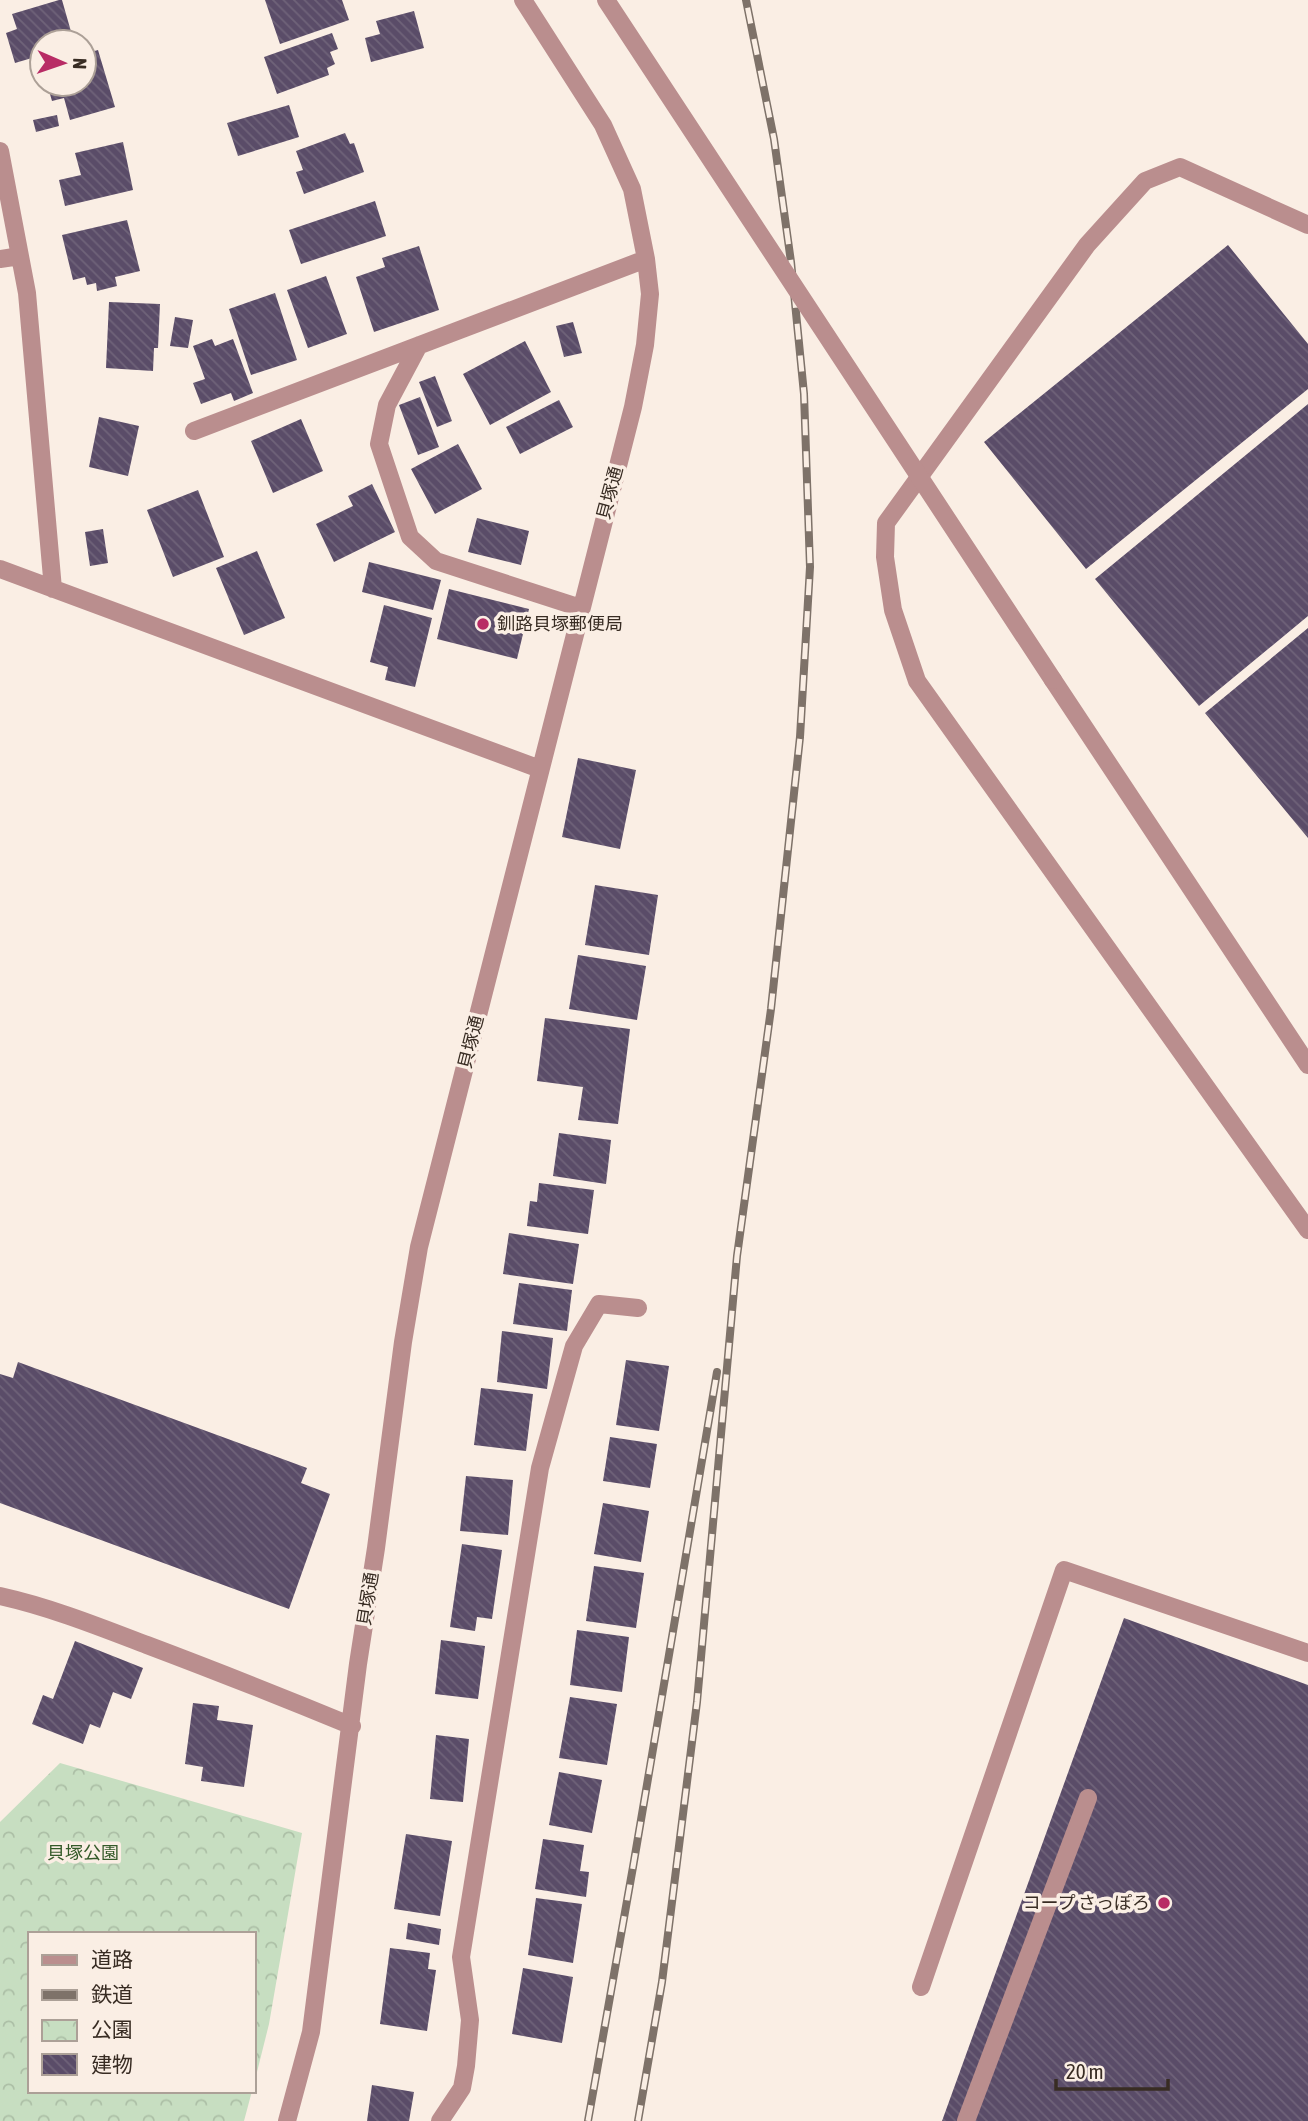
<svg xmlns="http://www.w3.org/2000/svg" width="1308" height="2121" font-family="'Asap Condensed','Noto Sans JP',sans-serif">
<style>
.park{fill:url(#park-crowns)}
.building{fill:url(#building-back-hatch)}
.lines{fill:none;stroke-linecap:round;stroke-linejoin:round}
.minor{stroke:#ba8e8e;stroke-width:18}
.rail-casing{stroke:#7e7269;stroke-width:8}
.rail{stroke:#faeee4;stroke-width:5;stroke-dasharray:16;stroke-linecap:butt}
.minor-bridge{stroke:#ba8e8e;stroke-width:18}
.poi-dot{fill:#b82c65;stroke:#faeee4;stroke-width:2.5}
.labels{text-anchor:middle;stroke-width:7;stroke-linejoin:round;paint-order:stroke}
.street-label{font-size:18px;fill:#382c23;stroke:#faeee4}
.poi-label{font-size:18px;fill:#382c23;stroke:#faeee4;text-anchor:start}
.park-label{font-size:18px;fill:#345a29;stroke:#faeee4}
</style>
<defs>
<pattern id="park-crowns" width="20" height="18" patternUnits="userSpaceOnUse" patternTransform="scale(1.75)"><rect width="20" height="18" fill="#c7dec1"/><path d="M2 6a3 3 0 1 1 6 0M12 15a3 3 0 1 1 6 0" fill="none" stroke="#acbfa6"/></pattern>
<pattern id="building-back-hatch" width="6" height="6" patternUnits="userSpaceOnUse" patternTransform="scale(1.75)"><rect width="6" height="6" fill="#5a4c68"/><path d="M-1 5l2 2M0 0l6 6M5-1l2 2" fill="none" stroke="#6f6379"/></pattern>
</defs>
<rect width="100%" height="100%" fill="#faeee4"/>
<!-- park -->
<path class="park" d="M60,1763L302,1833L269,2024L254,2084V1934H30V2091H252L244,2121H0V1822Z"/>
<!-- building -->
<path class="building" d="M59,0H62L74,42H42V55L15,63L6,33L17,29L12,14Z
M265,0H342L349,20L280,44Z
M414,11L424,48L371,62L365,38L380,34L376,21Z
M332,33L338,49L330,52L335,64L327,68L329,75L277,94L264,57Z
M98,50L115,107L70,120L64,98L52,101L47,84H84V54Z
M289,105L299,137L238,156L227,123Z
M57,115L59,126L36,132L33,120Z
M345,133L350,144L354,143L364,172L304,194L296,172L303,170L296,151Z
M123,142L133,190L65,206L59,180L81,175L75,153Z
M375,201L386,236L301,264L289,230Z
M127,220L140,271L115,277L117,286L97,291L96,283L87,285L85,277L73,280L62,235Z
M1228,245L1308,344V389L1086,569L984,442Z
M419,246L439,310L374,332L356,277L385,267L382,258Z
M326,276L347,334L308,348L287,290Z
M275,293L297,360L251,375L229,309Z
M109,302L160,304L158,348H154L153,371L106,368Z
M175,317L193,320L188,348L170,346Z
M573,322L582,353L564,357L556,326Z
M212,339L215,346L233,339L253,393L234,401L231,393L201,404L193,383L205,379L193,346Z
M525,341L551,392L490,425L463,374Z
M435,376L452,421L437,427L419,382Z
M420,397L439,447L418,455L399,405Z
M559,400L573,427L520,454L506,427Z
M1308,404V616L1199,706L1095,579Z
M99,417L139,426L128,476L89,467Z
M301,419L323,471L273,493L251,441Z
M458,444L482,489L435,514L411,469Z
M372,484L395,532L334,562L316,524L353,506L348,496Z
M198,490L224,557L173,577L147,510Z
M477,518L529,531L521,565L468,552Z
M103,529L108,563L90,566L85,532Z
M257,551L285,618L244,635L216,568Z
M369,562L441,580L433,610L362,592Z
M449,589L529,609L517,659L437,639Z
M384,605L432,618L415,687L385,680L388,667L370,662Z
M1308,628V838L1205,713Z
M578,758L636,770L620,849L562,837Z
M595,885L658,895L649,955L585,945Z
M578,955L646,966L637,1020L569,1009Z
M545,1018L630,1029L618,1124L578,1120L583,1087L537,1081Z
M559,1133L611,1140L606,1184L553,1176Z
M539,1183L594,1190L588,1234L527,1226L530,1201L537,1202Z
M509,1233L579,1244L573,1284L503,1274Z
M519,1283L572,1290L567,1331L513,1324Z
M502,1331L553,1338L547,1389L497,1382Z
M626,1360L669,1366L659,1431L616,1425Z
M18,1362L307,1468L301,1483L330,1494L289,1609L0,1503V1374L13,1378Z
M481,1388L533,1394L526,1451L474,1445Z
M610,1437L657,1444L650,1488L603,1481Z
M466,1476L513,1480L508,1535L460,1531Z
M603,1503L649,1511L641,1562L594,1554Z
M462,1544L502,1550L492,1619L477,1617L475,1631L450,1627Z
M594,1566L644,1573L636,1628L586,1621Z
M1124,1618L1308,1685V2121H942Z
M577,1630L629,1637L622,1692L570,1685Z
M441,1640L485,1646L478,1699L435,1694Z
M75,1641L143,1668L131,1699L113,1692L100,1728L90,1724L83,1744L32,1724L43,1695L53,1699Z
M570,1697L617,1704L607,1765L559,1758Z
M193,1703L219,1706L217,1720L253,1725L244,1787L201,1781L203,1767L185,1764Z
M436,1735L469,1739L463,1802L430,1799Z
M559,1772L602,1780L592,1833L549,1825Z
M406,1834L452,1841L440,1916L394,1909Z
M543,1839L584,1845L580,1871L589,1872L586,1897L535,1889Z
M536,1898L582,1904L573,1963L528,1955Z
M408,1923L441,1929L439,1945L406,1939Z
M390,1948L430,1953L428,1969L436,1970L427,2031L380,2024Z
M523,1968L573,1977L562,2043L512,2034Z
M372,2085L414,2092L409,2121H367Z"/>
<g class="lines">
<!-- minor -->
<path class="minor" d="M0,151L27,293L53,589
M1308,225L1180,167L1145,181L1087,245L886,523L885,557L893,610L917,681L1308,1230
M0,259L20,256
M419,345L387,405L379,444L410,537L436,561L581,608
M194,431L646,259
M0,569L540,769
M1053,680L1308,1065
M0,1596C50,1607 100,1627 147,1645C216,1671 284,1698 352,1726
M921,1987L1064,1570L1308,1653
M287,2121L311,2032L358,1664L376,1548L403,1342L419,1247L633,407L645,345L650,294L646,259L632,189L603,125L523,0
M440,2121L462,2088L466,2066L470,2020L461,1957L540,1468L574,1346L599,1304L638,1308
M966,2121L1088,1798"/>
<!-- rail casing -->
<g class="rail-casing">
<path id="rail" d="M588,2121L633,1867L717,1372
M638,2121L662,1982L697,1702L737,1256L771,1009L800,737L810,567L804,394L791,262L774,139L746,0"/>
</g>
<!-- rail -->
<use href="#rail" class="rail"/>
<!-- minor-bridge -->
<path class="minor-bridge" d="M606,0L1053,680"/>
</g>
<!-- markers -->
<g class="poi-dot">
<circle cx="483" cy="624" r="7"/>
<circle cx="1164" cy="1903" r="7"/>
</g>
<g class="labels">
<!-- street labels -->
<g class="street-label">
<text transform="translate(610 493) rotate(-75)" y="6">貝塚通</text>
<text transform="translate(471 1042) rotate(-76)" y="6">貝塚通</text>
<text transform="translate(368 1599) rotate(-81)" y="6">貝塚通</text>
</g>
<!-- poi labels -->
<g class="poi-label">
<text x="497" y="630">釧路貝塚郵便局</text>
<text x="1150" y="1909" text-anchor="end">コープ さっぽろ</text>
</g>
<!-- park labels -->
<g class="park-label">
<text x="83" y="1859">貝塚公園</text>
</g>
</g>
<!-- legend -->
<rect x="28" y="1932" width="228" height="161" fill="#faeee4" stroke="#aca097" stroke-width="2"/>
<rect x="42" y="1955" width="35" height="10" fill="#ba8e8e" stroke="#aca097" stroke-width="2"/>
<text x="91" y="1967" font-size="21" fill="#382c23">道路</text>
<rect x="42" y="1990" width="35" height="10" fill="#7e7269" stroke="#aca097" stroke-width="2"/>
<text x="91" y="2002" font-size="21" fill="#382c23">鉄道</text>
<rect x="42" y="2020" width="35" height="21" fill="url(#park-crowns)" stroke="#aca097" stroke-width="2"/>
<text x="91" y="2037" font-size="21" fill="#382c23">公園</text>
<rect x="42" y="2054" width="35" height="21" fill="url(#building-back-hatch)" stroke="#aca097" stroke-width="2"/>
<text x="91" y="2072" font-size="21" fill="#382c23">建物</text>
<!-- north arrow -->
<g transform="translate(63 63) rotate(92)"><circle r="33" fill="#faeee4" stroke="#aca097" stroke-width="2"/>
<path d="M0-5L12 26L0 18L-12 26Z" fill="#b82c65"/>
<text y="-10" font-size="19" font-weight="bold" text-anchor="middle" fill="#382c23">N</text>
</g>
<!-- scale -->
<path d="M1056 2079v10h112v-10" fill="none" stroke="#382c23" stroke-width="3.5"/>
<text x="1066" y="2079" font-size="21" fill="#382c23" stroke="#faeee4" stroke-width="5" paint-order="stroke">20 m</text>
</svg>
